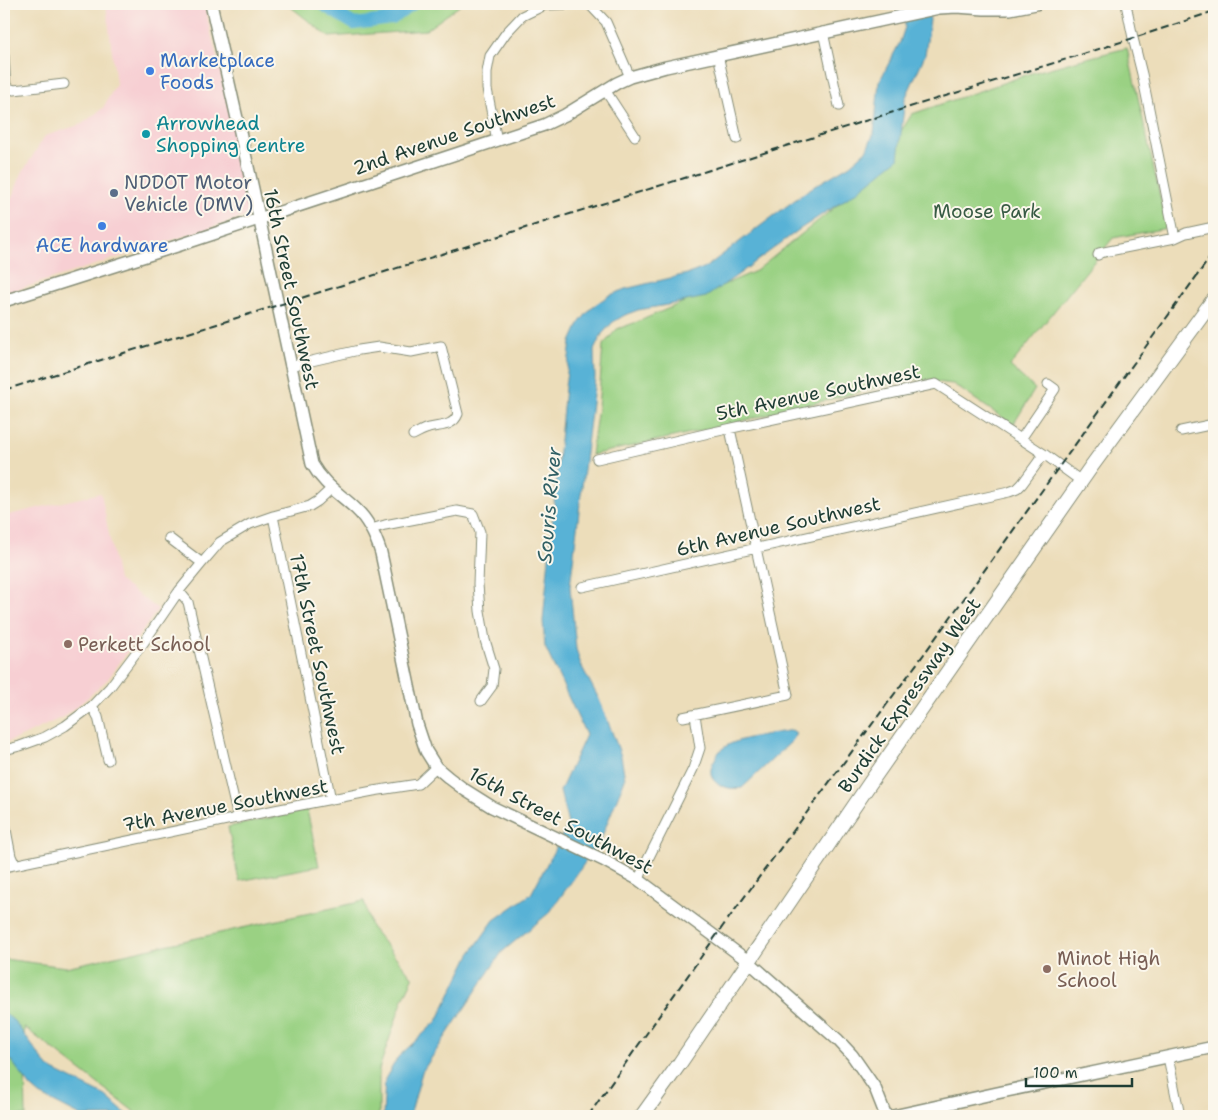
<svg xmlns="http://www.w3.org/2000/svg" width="1218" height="1120" font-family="'Shantell Sans',sans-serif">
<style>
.built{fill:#f7cfd3}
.green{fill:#9ad183;stroke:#5c875c}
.water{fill:#58b2d6;stroke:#3c7885}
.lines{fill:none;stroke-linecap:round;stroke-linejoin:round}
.river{stroke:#58b2d6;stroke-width:12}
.street-casing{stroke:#868d77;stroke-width:11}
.secondary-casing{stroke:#868d77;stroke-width:14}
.primary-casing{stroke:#868d77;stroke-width:16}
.street{stroke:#fff;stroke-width:9}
.secondary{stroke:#fff;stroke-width:11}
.primary{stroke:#fff;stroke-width:14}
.rail{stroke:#1f3d34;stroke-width:2;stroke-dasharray:8 4;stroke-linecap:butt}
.shop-dot{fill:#3f7fe0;stroke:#fbf7ec;stroke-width:2}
.culture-dot{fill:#0f9aa8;stroke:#fbf7ec;stroke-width:2}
.service-dot{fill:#5c6f8a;stroke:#fbf7ec;stroke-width:2}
.education-dot{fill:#8d6e63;stroke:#fbf7ec;stroke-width:2}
.labels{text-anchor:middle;stroke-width:4;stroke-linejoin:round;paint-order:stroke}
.shop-label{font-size:19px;fill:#366cbe;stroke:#fbf7ec;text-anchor:start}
.culture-label{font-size:19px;fill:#0d838f;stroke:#fbf7ec;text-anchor:start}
.street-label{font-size:19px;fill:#1f3d34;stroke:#fbf7ec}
.service-label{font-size:19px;fill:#4e5e75;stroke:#fbf7ec;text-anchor:start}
.park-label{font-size:19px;fill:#385b44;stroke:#fbf7ec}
.education-label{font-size:19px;fill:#785e54;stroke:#fbf7ec;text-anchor:start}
.water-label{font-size:20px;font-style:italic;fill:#306065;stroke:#fbf7ec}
</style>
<rect width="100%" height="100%" fill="#fbf7ec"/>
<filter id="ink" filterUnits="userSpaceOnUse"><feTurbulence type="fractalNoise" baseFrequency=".02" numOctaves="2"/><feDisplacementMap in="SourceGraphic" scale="10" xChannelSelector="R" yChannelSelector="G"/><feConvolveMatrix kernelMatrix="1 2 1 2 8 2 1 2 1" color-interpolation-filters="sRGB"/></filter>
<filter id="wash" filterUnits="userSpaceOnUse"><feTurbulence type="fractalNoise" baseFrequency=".0096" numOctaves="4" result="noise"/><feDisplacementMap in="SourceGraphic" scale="20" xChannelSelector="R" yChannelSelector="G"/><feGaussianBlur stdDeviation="1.12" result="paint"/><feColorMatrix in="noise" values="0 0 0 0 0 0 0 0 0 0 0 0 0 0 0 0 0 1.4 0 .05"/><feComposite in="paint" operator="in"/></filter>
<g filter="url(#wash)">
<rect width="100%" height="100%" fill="#ecddba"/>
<!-- built -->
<path class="built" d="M106,4H204L225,91L250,215L10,292L6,284L4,260V217L22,173L45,136L82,124L103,108L116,84Z
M101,493L118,580L158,609L108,679L86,699L63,717L23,736L4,743V516Z"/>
<!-- green -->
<path class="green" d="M287,4H462L426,30L329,37Z
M1127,48L1167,228L1113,238L1010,366L1035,389L1013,425L953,384L912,379L718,427L591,455L598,408L603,345L617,329L637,322L756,271L871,178L912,114L1032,73L1079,60Z
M307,810L319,866L239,881L228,827Z
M364,901L371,927L413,978L403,999L379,1069V1116H140L24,1027L26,1116H4V959L66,967Z"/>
<!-- water -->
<path class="water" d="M903,4H927L930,20L925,55L905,99L898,159L858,191L800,229L739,274L706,297L667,305L638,310L625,315L613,322L602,334L594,350L595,378L570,587L576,649L581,665L599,699L612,732L621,756L625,779L600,841L550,912L502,952L422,1072L410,1116H383L385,1079L398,1057L437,1021L470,954L494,920L531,894L568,824L560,791L586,735L545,647L543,621L565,387L571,342L580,322L592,307L608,296L625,289L691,273L706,267L808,190L850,165L866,151L874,133L879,82L900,42L905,27Z
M792,730L796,733L793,740L742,788C722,791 702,780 715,759C717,755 719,751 722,749C736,737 774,734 792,730Z
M4,1012L15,1022L48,1067L53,1070L106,1096L128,1116H81L40,1095L31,1087L4,1051Z"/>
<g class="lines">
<!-- river -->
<path class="river" d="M321,4L354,24L392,19L413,4"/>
</g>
</g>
<g filter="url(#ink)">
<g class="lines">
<!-- street casing -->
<g class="street-casing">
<path id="street" d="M589,4L606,22L630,77
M1126,4L1133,38L1142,74L1175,238
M823,32L839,106
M718,55L737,139
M4,56L6,87L4,97
M6,87L14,90L64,84
M605,90L635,136
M497,141L487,89V72L490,56L506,33L522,16L545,5L579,4
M1098,255L1099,253L1175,238L1186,233L1214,227
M290,366L359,350L379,347L411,352L441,346L458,414C453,427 440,425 429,428C423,429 418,433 413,435
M1181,431L1214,424
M1021,439L1055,389L1048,384
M597,459L709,433L936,384L1044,454L1081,481
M273,516L331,800
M371,529L385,525L457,511L473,514L480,532L478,584L480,611L485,640L494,669L492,686L481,701
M169,538L202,563
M582,587L1009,492L1017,489L1022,484L1044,454
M179,591L188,602L238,818
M92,706L98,717L108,760
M683,717L788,695L730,429
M4,750L20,746L45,737L65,726L92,706L110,687L144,642L179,591L202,563L220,542L250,524L273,516L310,506L318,501L331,489
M4,819L11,856L15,865
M4,867L275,810L373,791L418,784L436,767
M639,880L643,869L693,769L700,748L695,715
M1168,1057L1180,1116"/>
</g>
<!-- secondary casing -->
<g class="secondary-casing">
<path id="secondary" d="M211,4L253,189L312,464C324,485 339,493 356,509C369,521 376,537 381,553L417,724L426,751L436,767L449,778L465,790L492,807L603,860L639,880L748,961L838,1040L852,1055L875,1088L886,1116
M4,301L180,245L544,125L565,115L617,83L630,77L666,67L939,8L957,7L984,9H1010L1036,4
M893,1116L997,1093L1214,1047"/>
</g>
<!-- primary casing -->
<g class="primary-casing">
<path id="primary" d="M642,1116L680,1063L870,783L1091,467L1214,299"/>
</g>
<!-- street -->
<use href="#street" class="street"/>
<!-- secondary -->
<use href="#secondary" class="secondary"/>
<!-- primary -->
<use href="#primary" class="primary"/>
<!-- rail -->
<path class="rail" d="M4,390C286,303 568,215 849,126C971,87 1094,53 1214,11
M588,1116L723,926L924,654L1214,252"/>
</g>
</g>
<!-- markers -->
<g class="shop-dot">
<circle cx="150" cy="71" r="5"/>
<circle cx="102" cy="226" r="5"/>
</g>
<circle class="culture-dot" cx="146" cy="134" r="5"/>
<circle class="service-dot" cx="114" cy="193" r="5"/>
<g class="education-dot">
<circle cx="68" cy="644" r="5"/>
<circle cx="1047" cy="969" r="5"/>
</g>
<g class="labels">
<!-- shop labels -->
<g class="shop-label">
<text x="160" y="67">Marketplace<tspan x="160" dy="22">Foods</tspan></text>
<text x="102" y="252" text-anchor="middle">ACE hardware</text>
</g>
<!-- culture labels -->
<g class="culture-label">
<text x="156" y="130">Arrowhead<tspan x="156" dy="22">Shopping Centre</tspan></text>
</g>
<!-- street labels -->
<g class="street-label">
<text transform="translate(454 134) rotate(-19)" y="7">2nd Avenue Southwest</text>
<text transform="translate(292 289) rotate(78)" y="7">16th Street Southwest</text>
<text transform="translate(818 392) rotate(-12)" y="7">5th Avenue Southwest</text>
<text transform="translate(778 526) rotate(-13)" y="7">6th Avenue Southwest</text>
<text transform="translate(318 654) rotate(78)" y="7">17th Street Southwest</text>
<text transform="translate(909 695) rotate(-55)" y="7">Burdick Expressway West</text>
<text transform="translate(225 805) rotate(-11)" y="7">7th Avenue Southwest</text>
<text transform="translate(561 820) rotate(28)" y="7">16th Street Southwest</text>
</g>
<!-- service labels -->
<g class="service-label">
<text x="124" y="189">NDDOT Motor<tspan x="124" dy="22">Vehicle (DMV)</tspan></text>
</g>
<!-- park labels -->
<g class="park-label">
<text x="987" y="218">Moose Park</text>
</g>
<!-- education labels -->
<g class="education-label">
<text x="78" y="651">Perkett School</text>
<text x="1057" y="965">Minot High<tspan x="1057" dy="22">School</tspan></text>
</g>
<!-- water labels -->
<g class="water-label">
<text transform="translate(549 505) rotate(-85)" y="7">Souris River</text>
</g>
</g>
<!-- margin -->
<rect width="1218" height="1120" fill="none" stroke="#fbf7ec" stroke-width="20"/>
<!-- scale -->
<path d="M1026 1078v8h106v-8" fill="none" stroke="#1f3d34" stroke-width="2.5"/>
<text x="1033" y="1078" font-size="15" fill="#1f3d34" stroke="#fbf7ec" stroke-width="4" paint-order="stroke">100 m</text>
</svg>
